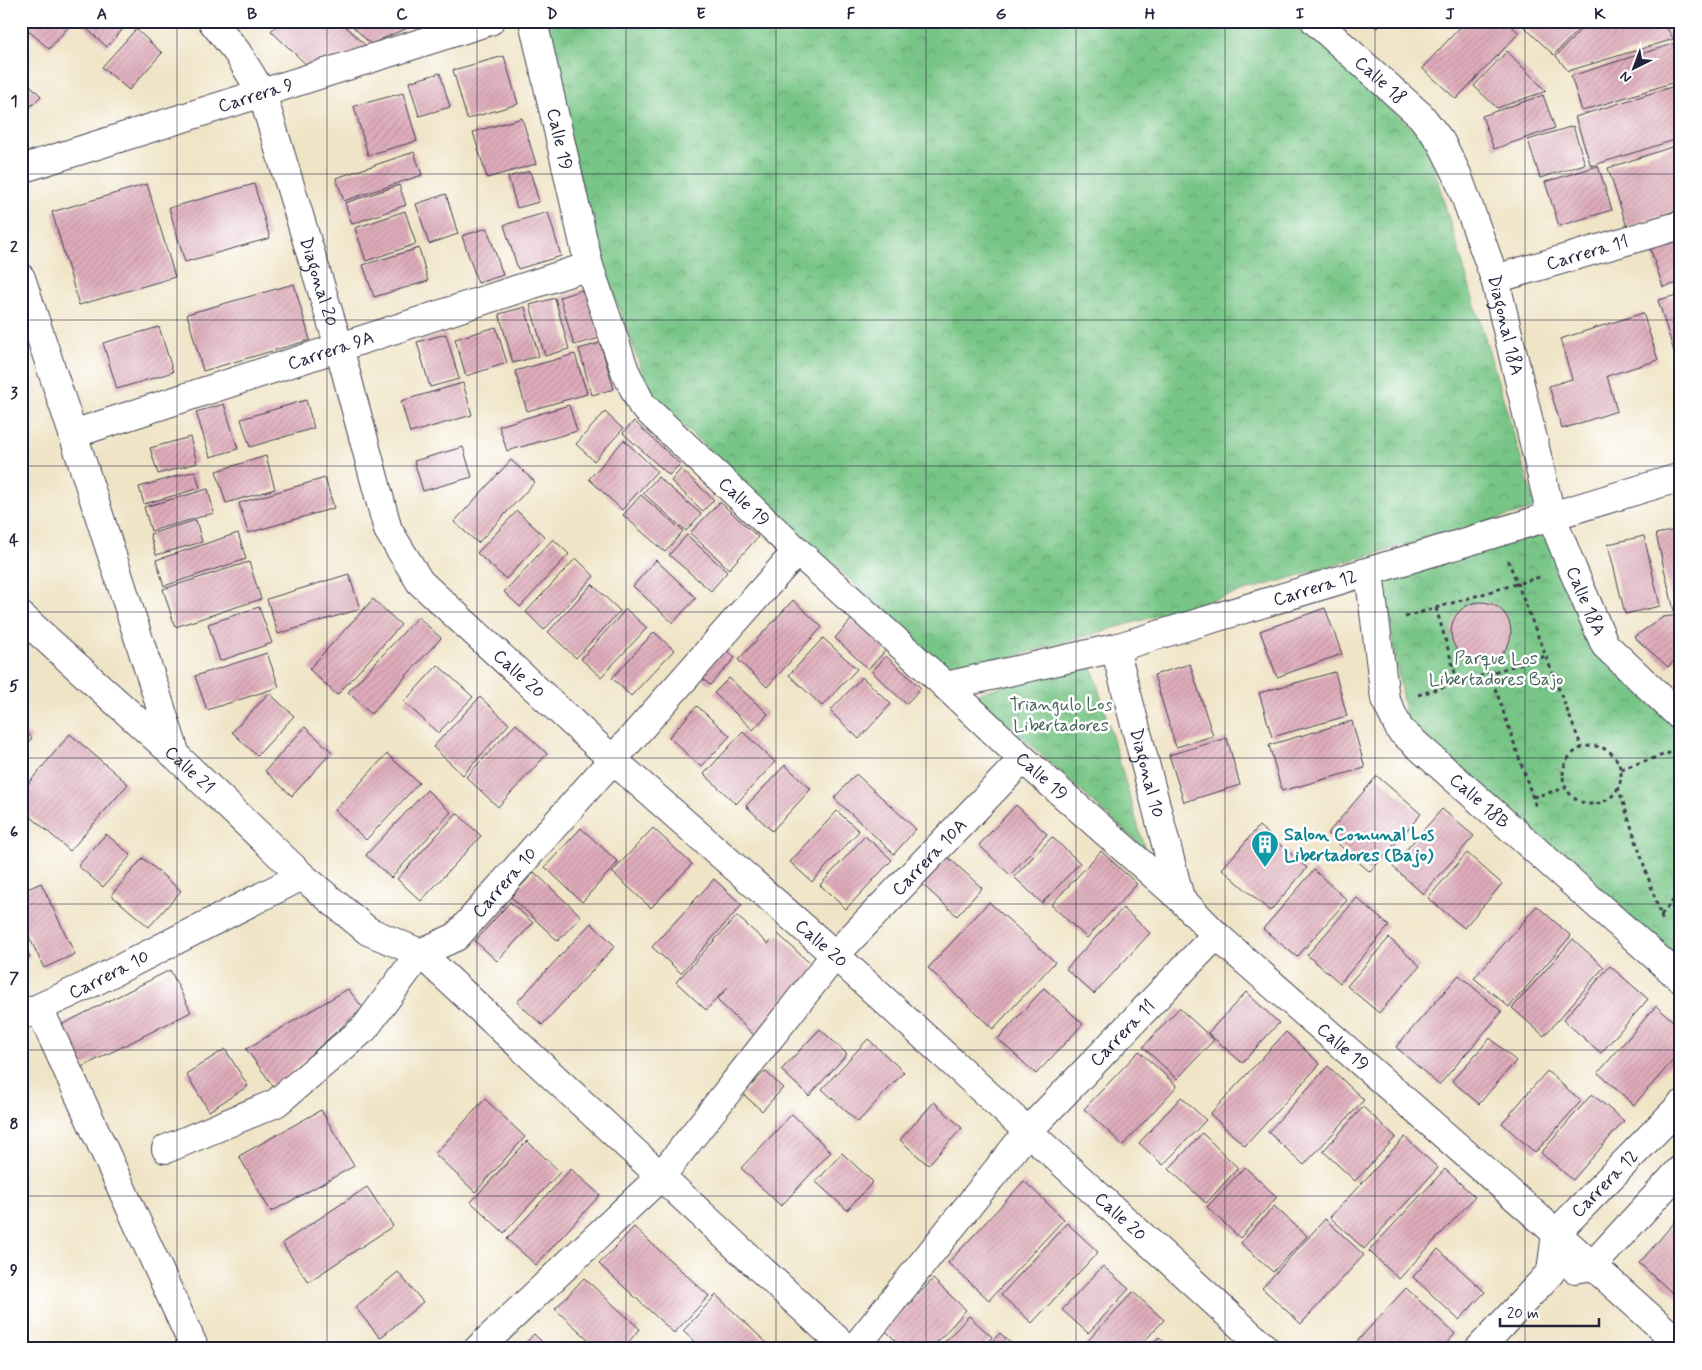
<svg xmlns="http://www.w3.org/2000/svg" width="1702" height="1370" font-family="Mynerve,sans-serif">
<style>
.park{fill:url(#park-crowns);stroke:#4d7461}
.building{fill:url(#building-hatch)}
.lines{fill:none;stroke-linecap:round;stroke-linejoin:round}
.street-casing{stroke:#413f50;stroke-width:30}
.path{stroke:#413f50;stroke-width:3;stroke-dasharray:4 4;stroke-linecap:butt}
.street{stroke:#fff;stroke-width:28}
.grid{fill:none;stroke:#22223b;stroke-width:1;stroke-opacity:0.55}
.labels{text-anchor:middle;stroke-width:5;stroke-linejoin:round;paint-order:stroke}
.street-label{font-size:18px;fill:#22223b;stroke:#fff}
.park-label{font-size:18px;fill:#446459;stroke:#fff}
.culture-label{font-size:18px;font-weight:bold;fill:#0d838f;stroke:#fff;text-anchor:start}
.neatline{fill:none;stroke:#22223b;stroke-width:2}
.grid-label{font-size:16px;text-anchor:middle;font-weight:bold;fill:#22223b}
</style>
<defs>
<pattern id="park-crowns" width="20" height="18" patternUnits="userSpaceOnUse" patternTransform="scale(1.25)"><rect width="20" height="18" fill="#78c687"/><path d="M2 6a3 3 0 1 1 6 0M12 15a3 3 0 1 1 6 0" fill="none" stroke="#62a070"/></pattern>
<pattern id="building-hatch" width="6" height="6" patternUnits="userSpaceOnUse" patternTransform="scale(1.25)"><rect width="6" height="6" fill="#deabba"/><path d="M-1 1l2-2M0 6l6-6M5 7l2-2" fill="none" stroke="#be93a1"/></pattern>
</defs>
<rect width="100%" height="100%" fill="#fff"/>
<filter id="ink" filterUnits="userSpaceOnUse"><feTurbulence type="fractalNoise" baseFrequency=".02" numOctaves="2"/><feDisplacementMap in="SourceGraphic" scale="10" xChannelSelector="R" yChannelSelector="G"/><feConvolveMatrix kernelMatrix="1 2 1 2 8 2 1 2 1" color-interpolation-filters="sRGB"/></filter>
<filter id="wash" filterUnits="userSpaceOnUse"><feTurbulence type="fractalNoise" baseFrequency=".0096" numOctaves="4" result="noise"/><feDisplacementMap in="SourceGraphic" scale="20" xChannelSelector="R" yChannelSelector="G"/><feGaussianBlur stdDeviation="1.12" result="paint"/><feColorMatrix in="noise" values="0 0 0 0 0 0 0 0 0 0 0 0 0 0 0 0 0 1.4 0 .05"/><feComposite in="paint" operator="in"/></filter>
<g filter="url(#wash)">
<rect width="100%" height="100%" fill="#f0e4c6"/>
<!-- park -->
<path class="park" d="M554,21H1301L1426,142L1536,508L953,674L652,398L600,258L540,25Z
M1543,528L1596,653L1681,733V962L1406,720L1383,584Z
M1090,660L1145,850L975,694Z"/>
<g id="blocks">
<!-- building -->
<path class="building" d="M21,21H70L72,23L49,49L21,24Z
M78,21H130L107,47Z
M281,21H340L367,47L310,68L271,31Z
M347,21H410L414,25L371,44Z
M1370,21H1384L1377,28Z
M1466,21H1506L1519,33L1456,99L1422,68Z
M1528,21H1586L1554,55L1523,26Z
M1589,21H1662L1674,39L1568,71L1556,56Z
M136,29L162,53L129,90L102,67Z
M1676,43L1681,58V80L1582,111L1571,76Z
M1507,51L1546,91L1497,108L1474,86Z
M504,56L518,104L467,119L453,70Z
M440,73L450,107L419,116L409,82Z
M21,76L41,96L21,116Z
M1681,84V138L1591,166L1575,117Z
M403,93L417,141L368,155L354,106Z
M1543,95L1555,128L1494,149L1482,116Z
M522,118L536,164L487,178L473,132Z
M1573,126L1585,164L1540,178L1528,140Z
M1681,144V209L1627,227L1608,168Z
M414,152L422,175L344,201L336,178Z
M1598,166L1612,210L1559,226L1545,182Z
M530,171L539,202L517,208L508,177Z
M147,184L175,277L79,305L52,212Z
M254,184L270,238L185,262L169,208Z
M399,185L406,205L352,224L345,203Z
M446,194L458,234L429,244L416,204Z
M405,211L416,244L366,261L355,228Z
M548,212L561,256L518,269L504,225Z
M487,228L503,275L478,283L462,236Z
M1681,236V282L1663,287L1649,245Z
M419,248L428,281L374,297L363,265Z
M294,284L310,340L203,371L187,314Z
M585,289L600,338L574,345L560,297Z
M1681,294V371H1680L1658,300Z
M555,298L569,349L545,356L530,305Z
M525,307L539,356L513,363L499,314Z
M1643,313L1658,360L1607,376L1617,411L1562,429L1549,386L1572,379L1560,339Z
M159,327L173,372L117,389L103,343Z
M496,327L507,363L466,376L455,339Z
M446,334L459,379L430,387L417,342Z
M600,343L614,389L592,395L579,349Z
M575,354L587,394L527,411L515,371Z
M463,383L472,415L410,433L401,401Z
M306,400L314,428L250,447L241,419Z
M224,404L238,449L210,457L196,412Z
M569,405L577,431L507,451L499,426Z
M605,412L623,429L594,461L576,444Z
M634,421L680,464L669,475L623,433Z
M190,437L197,463L158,474L150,448Z
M624,440L657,471L622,510L589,479Z
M463,447L472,477L423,491L414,461Z
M266,456L275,489L226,503L216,471Z
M511,460L535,482L478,543L454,522Z
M681,469L714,500L703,511L671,481Z
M195,471L200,488L144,504L139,487Z
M658,477L701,514L686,531L643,493Z
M325,478L334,508L248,533L239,503Z
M208,489L214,513L151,531L144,507Z
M641,495L683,531L665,552L623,515Z
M720,502L758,537L729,569L690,533Z
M517,511L545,537L506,579L477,553Z
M196,520L202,542L156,555L150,534Z
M1681,529V609L1674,611L1656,534Z
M238,533L246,559L164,586L156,560Z
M687,535L727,572L711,591L669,555Z
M1644,536L1660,606L1625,614L1608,544Z
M553,539L569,554L520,607L504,592Z
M576,558L594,576L544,630L526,612Z
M656,560L696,598L673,623L633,586Z
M249,562L261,599L175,627L163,589Z
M349,574L360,609L278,634L267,599Z
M592,584L620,611L576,658L548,632Z
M373,599L401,625L337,695L309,669Z
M793,600L822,627L767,687L738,660Z
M1451 632a30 30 0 1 1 60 0a30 30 0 1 1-60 0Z
M259,607L272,643L220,661L208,624Z
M1325,608L1342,654L1277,677L1260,631Z
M626,609L647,628L601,677L581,659Z
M1681,615V653L1668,667L1634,637L1663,617Z
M418,617L441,638L371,714L348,692Z
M852,619L886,650L868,669L835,638Z
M654,632L674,650L631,696L612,678Z
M823,638L857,669L822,706L789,675Z
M719,643L735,658L710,685L694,671Z
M267,653L279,687L207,710L195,676Z
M886,656L921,688L906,704L872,672Z
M1190,664L1213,736L1176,747L1154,675Z
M438,665L473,697L438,733L404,702Z
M1335,672L1347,716L1272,737L1259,693Z
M862,677L891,704L859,739L830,711Z
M729,678L768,714L753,730L714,693Z
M269,693L294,716L257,756L232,732Z
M480,697L509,724L463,775L433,747Z
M697,706L730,736L701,767L669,737Z
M1352,721L1365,768L1282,791L1269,745Z
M516,724L547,754L498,807L466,777Z
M305,727L332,752L292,796L265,771Z
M21,728L32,738L21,750Z
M743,732L775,762L736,804L704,774Z
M70,734L128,784L70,851L21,808V792Z
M1227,738L1240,785L1184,802L1169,755Z
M387,754L419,783L366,840L335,810Z
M785,765L811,789L772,831L746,806Z
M856,774L916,829L894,854L834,798Z
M1377,776L1421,814L1370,872L1327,834Z
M427,790L451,812L391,878L366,855Z
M1016,805L1047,834L1010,875L979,845Z
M1442,809L1474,836L1423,894L1392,866Z
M837,811L859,831L812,882L790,862Z
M457,813L481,836L421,901L397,879Z
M1259,826L1307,868L1270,911L1222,869Z
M581,828L618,862L582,902L545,867Z
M653,828L692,864L651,908L612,872Z
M106,834L131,855L103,887L78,866Z
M865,836L892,860L846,909L820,885Z
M1052,837L1080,863L1042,903L1014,877Z
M1101,851L1137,884L1087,938L1051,905Z
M1467,853L1502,884L1464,928L1428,898Z
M948,857L982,888L957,916L922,884Z
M143,858L181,891L149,927L111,895Z
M1314,870L1347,900L1297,957L1263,929Z
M534,872L581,916L558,941L511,897Z
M714,879L742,905L681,973L652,947Z
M41,883L75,954L44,968L21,920V892Z
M1357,898L1389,926L1340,983L1307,955Z
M510,902L533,923L497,961L475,941Z
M989,902L1055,962L993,1029L928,968Z
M1537,906L1571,936L1509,1007L1474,978Z
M1123,908L1150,933L1094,994L1066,969Z
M737,916L768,944L778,934L816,969L754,1035L717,1000L728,987L706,1010L676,982Z
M591,923L615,946L542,1025L517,1002Z
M1389,938L1420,966L1379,1013L1347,986Z
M21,939L30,957L21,961Z
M1573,939L1604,967L1544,1036L1512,1008Z
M1610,966L1648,999L1601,1053L1563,1020Z
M170,970L191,1012L80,1068L59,1026Z
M1459,975L1502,1012L1439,1085L1396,1047Z
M1044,988L1083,1024L1036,1074L998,1039Z
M348,989L363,1008L274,1087L246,1049Z
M1246,992L1279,1023L1242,1063L1208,1033Z
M1656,1006L1681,1028V1051L1634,1105L1598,1073Z
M1179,1008L1214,1040L1177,1079L1143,1047Z
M820,1029L847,1054L809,1096L781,1070Z
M1286,1032L1320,1064L1245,1146L1210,1114Z
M1490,1038L1516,1061L1479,1104L1452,1081Z
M868,1039L904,1072L858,1122L822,1089Z
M225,1049L248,1086L209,1111L186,1074Z
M1139,1051L1177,1086L1123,1145L1084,1109Z
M1328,1066L1364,1100L1304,1165L1268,1132Z
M765,1071L783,1088L762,1111L743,1094Z
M1547,1071L1581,1101L1535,1153L1502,1123Z
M1592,1094L1624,1121L1573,1180L1541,1153Z
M1181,1097L1206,1120L1163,1165L1139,1143Z
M485,1099L525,1137L475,1192L435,1154Z
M934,1102L962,1128L928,1165L900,1140Z
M1363,1107L1396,1137L1355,1181L1323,1151Z
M321,1110L354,1166L271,1212L239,1156Z
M792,1114L831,1152L781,1206L741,1168Z
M1202,1133L1238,1168L1206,1203L1169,1169Z
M1405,1137L1438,1168L1364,1249L1330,1217Z
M527,1141L560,1172L504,1233L471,1202Z
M842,1153L873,1182L847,1210L816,1182Z
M1245,1167L1277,1197L1240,1238L1207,1207Z
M571,1169L600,1195L536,1265L507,1239Z
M1445,1169L1475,1197L1399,1279L1369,1251Z
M1024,1181L1064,1219L989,1300L948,1263Z
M367,1187L393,1226L308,1282L282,1243Z
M1274,1206L1307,1236L1273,1272L1241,1243Z
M1681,1215V1294L1678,1298L1639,1263Z
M1325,1219L1364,1255L1301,1324L1262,1288Z
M1067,1223L1098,1252L1032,1323L1001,1295Z
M634,1227L709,1296L674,1333L599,1264Z
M1438,1249L1485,1292L1459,1320L1413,1277Z
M1103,1266L1129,1289L1088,1333L1062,1310Z
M398,1272L423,1302L380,1338L355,1307Z
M584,1278L640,1329L622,1349H599L555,1309Z
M933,1279L966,1310L931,1349H904L885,1330Z
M1406,1288L1455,1334L1441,1349H1350Z
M1133,1292L1164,1320L1137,1349H1089L1084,1345Z
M716,1295L770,1346L767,1349H702L683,1331Z
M969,1316L992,1337L981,1349H938Z
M1000,1333L1017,1349H985Z
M534,1334L549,1349H520Z
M1159,1337L1172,1349H1148Z"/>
</g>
</g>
<g filter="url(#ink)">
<use href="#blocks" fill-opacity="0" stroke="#413f50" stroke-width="1"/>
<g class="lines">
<!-- street casing -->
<g class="street-casing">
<g id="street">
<path id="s1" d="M212,21L237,52L262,93L339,347L388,530L420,582L612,759L835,955L1266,1349"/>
<path id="s2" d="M533,21L589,266L625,371L642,405L797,551L946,686L1023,759L1180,898L1216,935L1556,1233L1681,1345"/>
<path id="s3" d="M1315,21L1421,116L1441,142L1457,174L1495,279L1551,515L1572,568L1605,645L1681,717"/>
<path id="s4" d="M21,169L490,21"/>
<path d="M21,278L73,434L176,755"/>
<path id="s5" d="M1495,279L1681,225"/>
<path id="s6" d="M73,434L589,266"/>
<path id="s7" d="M1369,572L1385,699L1400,730L1681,979"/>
<path id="s8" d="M21,616L177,757L302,876L368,931L420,953L847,1349"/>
<path id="s9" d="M1115,648L1180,898"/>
<path id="s10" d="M946,686L1115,648L1681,477"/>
<path d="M39,1008L195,1349"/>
<path id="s11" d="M23,1015L88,985L302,876"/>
<path id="s12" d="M166,1149L276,1103L365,1028L420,953L456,937L797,551"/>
<path d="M1575,1269L1592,1266L1681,1169"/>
<path id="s13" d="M478,1349L661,1176L835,955L1023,759"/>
<path id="s14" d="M854,1349L1029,1130L1216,935"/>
<path id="s15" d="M1479,1349L1551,1272L1556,1233L1681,1105"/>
</g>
</g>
<!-- path -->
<path class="path" d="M1508,560L1582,748
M1436,608L1458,683
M1405,617L1543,576
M1490,673L1536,807
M1418,695L1546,656
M1563 775a29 29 0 1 1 58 0a29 29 0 1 1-58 0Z
M1621,769L1675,751L1681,766
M1618,787L1663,922
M1533,797L1566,788
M1681,845C1676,857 1675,870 1681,881
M1661,915L1681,891"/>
<!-- street -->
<use href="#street" class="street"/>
</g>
</g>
<!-- grid -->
<path class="grid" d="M177,21V1349M327,21V1349M477,21V1349M626,21V1349M776,21V1349M926,21V1349M1076,21V1349M1225,21V1349M1375,21V1349M1525,21V1349M21,174H1681M21,320H1681M21,466H1681M21,612H1681M21,758H1681M21,904H1681M21,1050H1681M21,1196H1681"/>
<!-- icons -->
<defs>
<g id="building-pin" transform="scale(1.4375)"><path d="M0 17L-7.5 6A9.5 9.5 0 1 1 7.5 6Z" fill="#0f9aa8" stroke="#fff"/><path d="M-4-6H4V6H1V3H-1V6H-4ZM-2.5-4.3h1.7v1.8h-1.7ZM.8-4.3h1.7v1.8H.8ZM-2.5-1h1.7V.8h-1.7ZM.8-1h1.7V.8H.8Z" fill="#fff"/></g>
</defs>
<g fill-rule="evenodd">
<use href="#building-pin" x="1265" y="844"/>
</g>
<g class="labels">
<!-- street labels -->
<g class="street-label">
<text dy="6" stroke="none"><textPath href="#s3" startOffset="88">Calle 18</textPath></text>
<text dy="6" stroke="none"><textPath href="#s4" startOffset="246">Carrera 9</textPath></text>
<text dy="6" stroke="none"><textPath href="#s2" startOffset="121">Calle 19</textPath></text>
<text dy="6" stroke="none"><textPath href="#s5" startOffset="96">Carrera 11</textPath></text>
<text dy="6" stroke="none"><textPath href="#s1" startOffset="285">Diagonal 20</textPath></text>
<text dy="6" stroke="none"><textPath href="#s3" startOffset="370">Diagonal 18A</textPath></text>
<text dy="6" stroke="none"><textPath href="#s6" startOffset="271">Carrera 9A</textPath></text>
<text dy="6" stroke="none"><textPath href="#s2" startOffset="541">Calle 19</textPath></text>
<text dy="6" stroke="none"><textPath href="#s10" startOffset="382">Carrera 12</textPath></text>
<text dy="6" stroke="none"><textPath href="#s3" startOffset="658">Calle 18A</textPath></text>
<text dy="6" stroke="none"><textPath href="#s1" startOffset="739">Calle 20</textPath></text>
<text dy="6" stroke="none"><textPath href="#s8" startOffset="228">Calle 21</textPath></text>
<text dy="6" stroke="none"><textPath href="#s9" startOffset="129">Diagonal 10</textPath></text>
<text dy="6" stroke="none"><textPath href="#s2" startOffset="946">Calle 19</textPath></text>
<text dy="6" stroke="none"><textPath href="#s7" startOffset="269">Calle 18B</textPath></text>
<text dy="6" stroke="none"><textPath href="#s13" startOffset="669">Carrera 10A</textPath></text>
<text dy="6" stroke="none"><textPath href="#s12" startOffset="441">Carrera 10</textPath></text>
<text dy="6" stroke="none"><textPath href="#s1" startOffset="1144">Calle 20</textPath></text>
<text dy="6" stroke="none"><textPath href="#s11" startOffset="95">Carrera 10</textPath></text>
<text dy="6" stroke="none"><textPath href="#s14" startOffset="415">Carrera 11</textPath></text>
<text dy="6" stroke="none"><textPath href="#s2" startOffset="1351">Calle 19</textPath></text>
<text dy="6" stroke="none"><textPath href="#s15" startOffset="214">Carrera 12</textPath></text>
<text dy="6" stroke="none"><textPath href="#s1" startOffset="1549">Calle 20</textPath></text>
</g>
<!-- park labels -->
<g class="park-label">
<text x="1496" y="664">Parque Los<tspan x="1496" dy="21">Libertadores Bajo</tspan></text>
<text x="1061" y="710">Triangulo Los<tspan x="1061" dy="21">Libertadores</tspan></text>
</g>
<!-- culture labels -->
<g class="culture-label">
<text x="1284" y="840">Salon Comunal Los<tspan x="1284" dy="21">Libertadores (Bajo)</tspan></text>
</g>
</g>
<!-- margin -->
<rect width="1702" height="1370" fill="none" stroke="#fff" stroke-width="55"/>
<!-- north arrow -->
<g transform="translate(1634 68) rotate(222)" stroke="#ffffff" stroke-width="4" paint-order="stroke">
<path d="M0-4L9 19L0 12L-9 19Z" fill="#22223b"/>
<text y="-8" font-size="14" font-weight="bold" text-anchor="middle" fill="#22223b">N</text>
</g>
<!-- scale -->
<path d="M1500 1318v8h99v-8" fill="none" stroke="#22223b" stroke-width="2.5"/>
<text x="1507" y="1318" font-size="15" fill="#22223b" stroke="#ffffff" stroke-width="4" paint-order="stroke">20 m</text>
<rect x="28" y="28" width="1646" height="1314" class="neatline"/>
<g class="grid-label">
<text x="102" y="19">A</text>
<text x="252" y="19">B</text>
<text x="402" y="19">C</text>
<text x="552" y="19">D</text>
<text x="701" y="19">E</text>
<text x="851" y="19">F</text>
<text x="1001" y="19">G</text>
<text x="1150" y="19">H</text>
<text x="1300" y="19">I</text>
<text x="1450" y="19">J</text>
<text x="1600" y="19">K</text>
<text x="14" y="106">1</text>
<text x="14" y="252">2</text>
<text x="14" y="398">3</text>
<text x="14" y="545">4</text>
<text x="14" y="691">5</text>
<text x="14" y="837">6</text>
<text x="14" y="983">7</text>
<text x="14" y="1129">8</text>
<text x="14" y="1275">9</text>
</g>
</svg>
